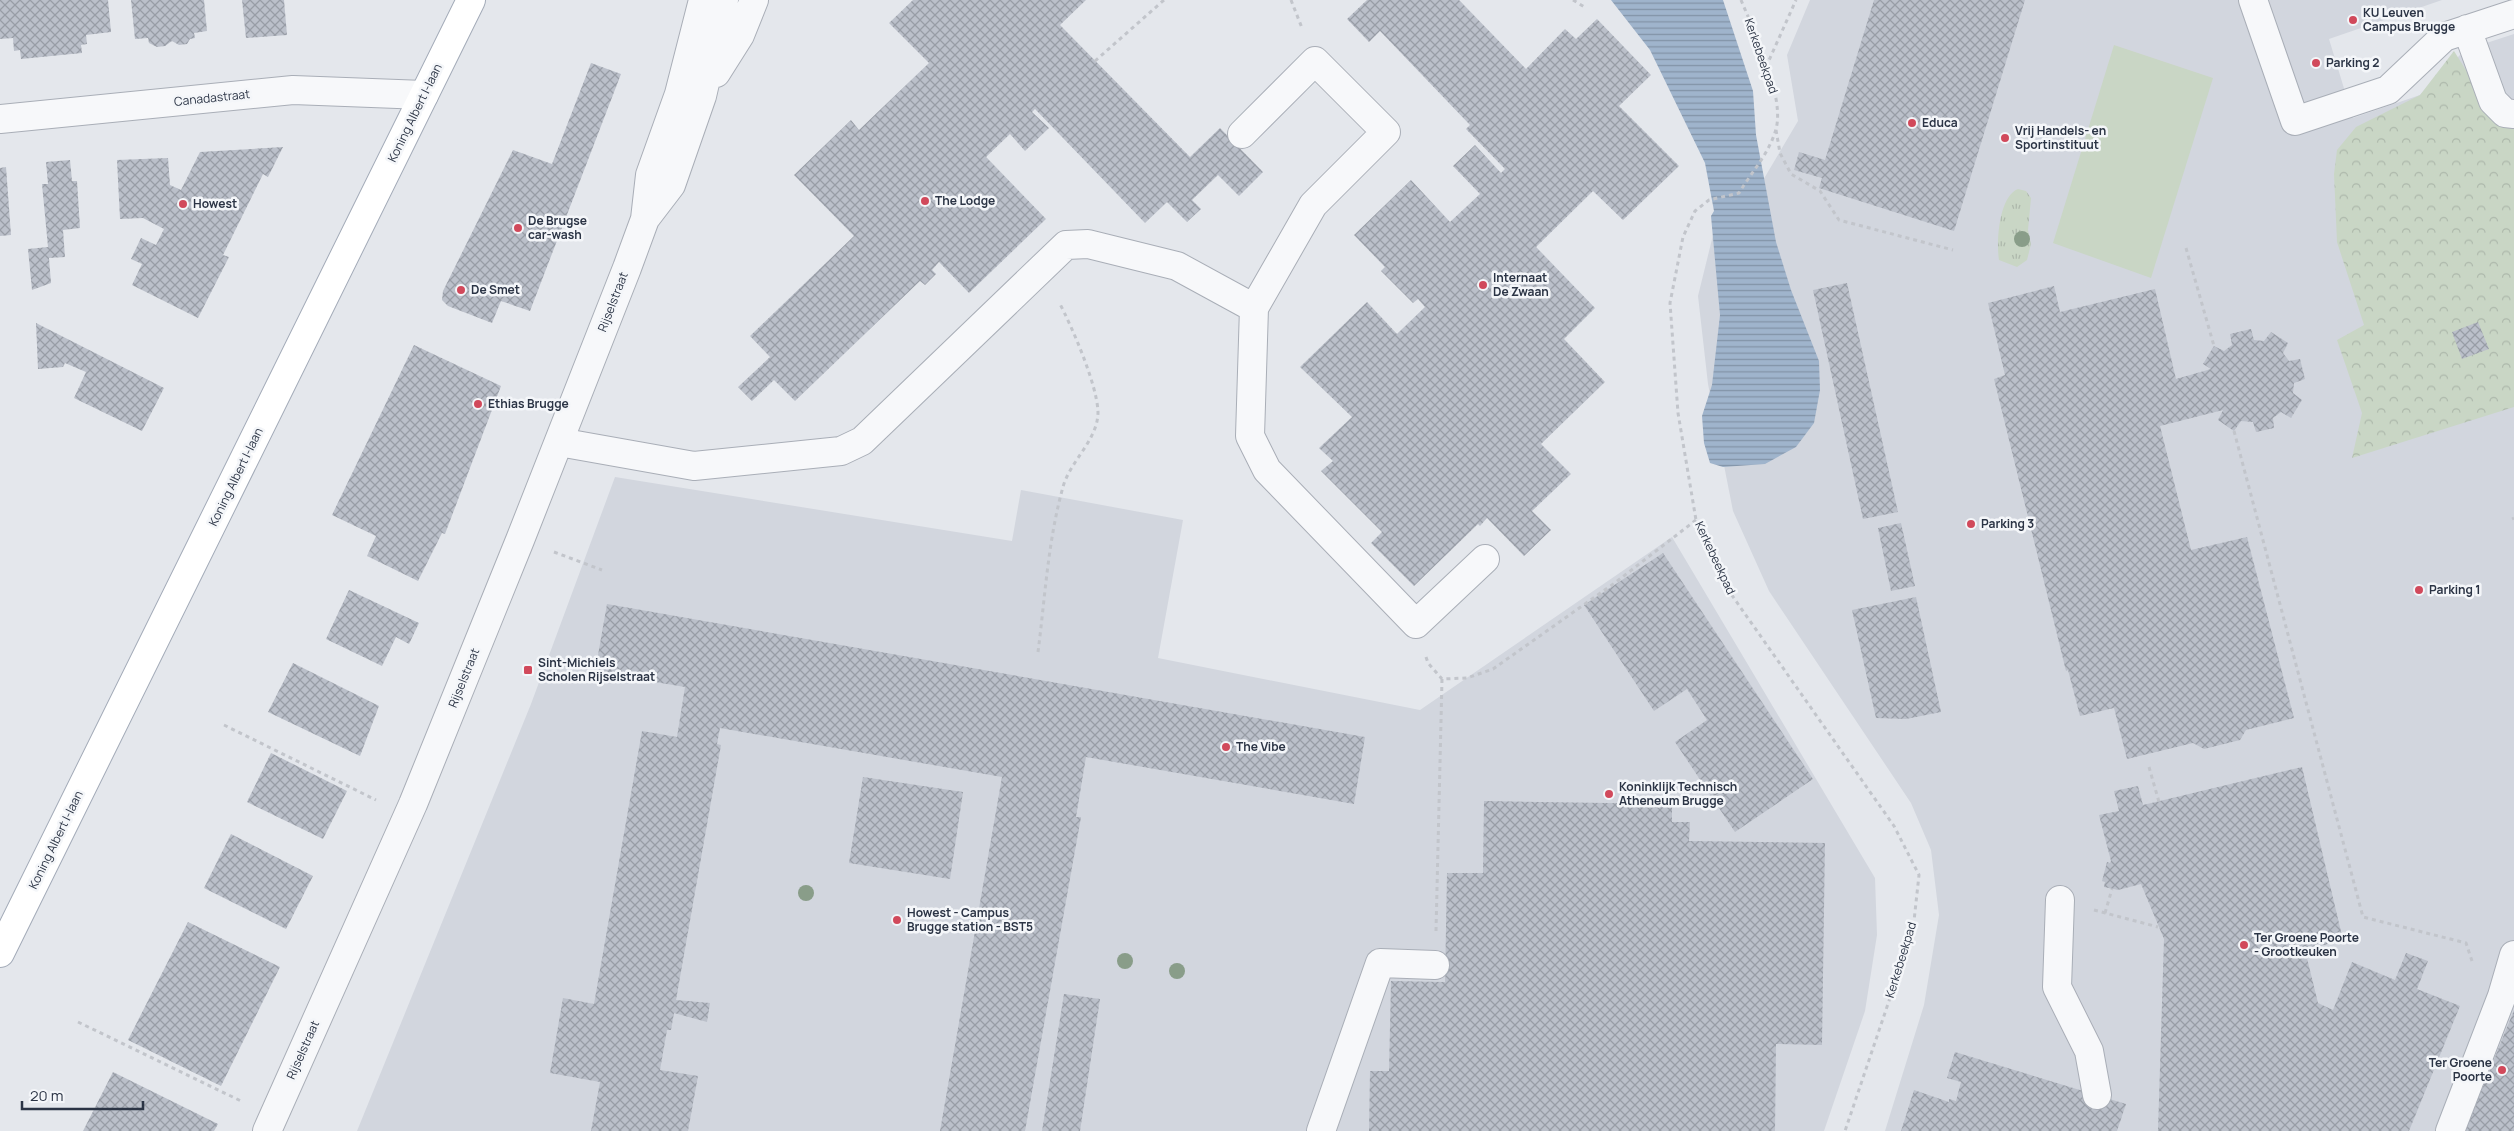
<svg xmlns="http://www.w3.org/2000/svg" width="2514" height="1131" font-family="Manrope,sans-serif">
<style>
.built{fill:#d2d6de}
.grass{fill:url(#grass-tufts)}
.forest{fill:url(#forest-crowns)}
.park{fill:#c9d6c5}
.water{fill:url(#water-rules)}
.building{fill:url(#building-cross-hatch)}
.lines{fill:none;stroke-linecap:round;stroke-linejoin:round}
.minor-casing{stroke:#a9aeb7;stroke-width:30}
.major-casing{stroke:#a3abb8;stroke-width:30}
.path{stroke:#c2c5cb;stroke-width:3;stroke-dasharray:4 4;stroke-linecap:butt}
.minor{stroke:#f7f8fa;stroke-width:28}
.major{stroke:#fff;stroke-width:28}
.tree{fill:#899d89}
.poi-dot{fill:#d1495b;stroke:#f4f6f9;stroke-width:2}
.labels{text-anchor:middle;stroke-width:5;stroke-linejoin:round;paint-order:stroke}
.poi-label{font-size:12px;font-weight:bold;fill:#2b3445;stroke:#f4f6f9;text-anchor:start}
.street-label{font-size:12px;fill:#2b3445;stroke:#f4f6f9}
</style>
<defs>
<pattern id="grass-tufts" width="24" height="20" patternUnits="userSpaceOnUse" patternTransform="scale(1.25)"><rect width="24" height="20" fill="#c9d6c5"/><path d="M3 7l-1-3M5 7V3M7 7l1-3M15 17l-1-3M17 17v-4M19 17l1-3" fill="none" stroke="#adb8ab"/></pattern>
<pattern id="forest-crowns" width="20" height="18" patternUnits="userSpaceOnUse" patternTransform="scale(1.25)"><rect width="20" height="18" fill="#c9d6c5"/><path d="M2 6a3 3 0 1 1 6 0M12 15a3 3 0 1 1 6 0" fill="none" stroke="#adb8ab"/></pattern>
<pattern id="water-rules" width="6" height="5" patternUnits="userSpaceOnUse" patternTransform="scale(1.25)"><rect width="6" height="5" fill="#9fb4cc"/><path d="M0 2.5h6" fill="none" stroke="#8293a7"/></pattern>
<pattern id="building-cross-hatch" width="8" height="8" patternUnits="userSpaceOnUse" patternTransform="scale(1.25)"><rect width="8" height="8" fill="#bbc0ca"/><path d="M0 0l8 8M0 8l8-8" fill="none" stroke="#989da6"/></pattern>
</defs>
<rect width="100%" height="100%" fill="#e4e7ec"/>
<!-- built -->
<path class="built" d="M1810,0H2442L2329,39L2353,118L2420,95L2465,50L2514,34V1131H1885L1924,1005L1939,915L1931,850L1911,803L1769,591L1733,511L1708,384L1698,296L1715,227L1759,187L1798,121L1787,55Z
M615,477L1012,541L1021,490L1183,520L1158,658L1420,710L1672,537L1875,878L1877,935L1865,1011L1824,1131H357L531,704Z"/>
<!-- grass -->
<path class="grass" d="M2018,189L2026,191L2031,198L2028,230L2031,244L2027,260L2017,267L1999,260C1996,242 1999,196 2018,189Z"/>
<!-- forest -->
<path class="forest" d="M2454,51L2469,75L2482,105L2514,126V407L2352,458L2362,413L2337,340L2364,325L2337,242L2334,174L2337,150L2356,127L2420,95Z"/>
<!-- park -->
<path class="park" d="M2114,45L2213,78L2151,278L2053,243Z"/>
<!-- water -->
<path class="water" d="M1611,0H1723L1753,91L1756,135L1776,242L1791,290L1819,361L1820,390L1814,423L1796,447L1765,464L1723,467L1710,463L1704,443L1702,416L1712,385L1720,315L1711,216L1714,211L1705,163L1650,50Z"/>
<!-- building -->
<path class="building" d="M0,0H108L111,32L86,35L87,44L81,45L82,53L21,59L20,50L14,51L13,38L0,39Z
M131,0H204L207,31L194,33L195,38L190,39L187,44L179,45L172,41L165,46L157,47L149,43L148,38L135,39Z
M242,0H284L287,35L246,38Z
M913,0H1086L1060,25L1190,157L1220,128L1263,172L1239,196L1218,175L1192,200L1201,209L1187,222L1167,202L1145,223L1035,109L1032,112L1049,128L1025,151L1010,134L986,157L1046,219L969,293L939,262L932,270L936,274L925,285L920,281L795,401L774,380L752,401L738,387L770,357L750,336L854,236L794,175L851,120L859,130L929,63L889,23Z
M1367,0H1459L1526,69L1565,29L1576,39L1597,19L1651,75L1619,106L1679,166L1623,220L1593,191L1536,247L1595,308L1564,339L1605,382L1541,444L1571,474L1532,511L1551,530L1524,556L1487,518L1480,526L1478,524L1414,586L1371,543L1382,532L1321,471L1333,461L1319,448L1352,417L1300,367L1367,302L1397,334L1425,307L1418,299L1413,303L1381,271L1385,267L1354,235L1411,180L1450,222L1480,194L1453,166L1475,145L1501,173L1505,169L1466,129L1470,125L1380,31L1369,42L1347,19Z
M1874,0H2025L1954,231L1819,188L1822,178L1794,170L1799,152L1825,160Z
M591,63L621,74L530,311L501,301L492,323L448,306L442,300L443,291L513,150L552,164Z
M283,147L268,177L263,174L223,255L229,257L198,318L132,285L142,264L131,259L141,238L156,245L164,229L143,218L120,219L117,160L168,158L170,185L181,190L200,152Z
M70,160L72,181H77L80,228L63,230L65,257L49,258L51,283L32,290L28,249L48,247L42,184H48L46,162Z
M6,167L11,235L0,236V168Z
M1847,283L1898,512L1863,519L1813,290Z
M2054,286L2060,312L2155,289L2176,379L2211,369L2203,364L2214,346L2224,351L2232,345L2230,334L2251,329L2254,340L2264,341L2271,332L2288,343L2283,353L2289,361L2300,359L2305,379L2294,383L2293,393L2302,400L2291,418L2281,412L2273,418L2274,428L2256,432L2253,422L2241,421L2234,431L2218,420L2223,410L2160,426L2191,550L2247,537L2294,718L2246,730L2240,740L2204,749L2193,743L2127,759L2114,708L2080,716L2068,670L2066,671L1994,379L2005,375L1988,303Z
M2478,322L2489,349L2462,359L2452,332Z
M36,323L164,388L142,431L74,398L86,372L65,363L63,367L38,369Z
M414,345L501,386L445,534L442,533L418,581L367,556L376,536L332,515Z
M1901,523L1915,586L1891,591L1878,528Z
M1663,553L1813,779L1735,832L1675,742L1707,720L1687,689L1654,711L1584,605Z
M349,590L419,623L409,644L396,637L382,666L326,639Z
M1916,597L1941,712L1906,719L1876,718L1852,610Z
M607,604L1365,737L1354,804L1086,757L1076,817H1081L1025,1131H940L1002,777L720,728L717,744L721,745L676,1000L710,1003L707,1022L674,1013L671,1030H667L660,1070L698,1076L688,1131H591L600,1082L550,1073L563,998L594,1004L642,731L677,737L685,687L595,672Z
M293,663L379,706L360,756L268,712Z
M271,753L347,791L323,839L247,802Z
M2302,767L2343,940L2305,950L2318,1003L2333,1010L2352,962L2395,980L2406,953L2428,961L2417,989L2460,1006L2409,1131H2158L2164,939L2141,884L2118,890L2104,887L2105,882L2102,881L2107,862L2110,863L2111,861L2099,815L2119,811L2114,791L2138,786L2143,805Z
M863,777L963,792L950,879L849,863Z
M1484,801L1672,804V822H1690L1689,841L1825,843L1822,1045L1776,1044L1775,1131H1369L1370,1071H1389L1391,981L1445,982L1447,873H1483Z
M231,834L313,876L286,929L204,888Z
M188,922L280,967L221,1086L128,1040Z
M1064,994L1100,999L1080,1131H1042Z
M2514,1010V1131H2465Z
M1955,1052L2126,1104L2117,1131H1901L1914,1090L1949,1102V1099L1956,1101L1961,1082L1947,1078Z
M113,1072L218,1124L214,1131H83Z"/>
<g class="lines">
<!-- minor casing -->
<g class="minor-casing">
<path id="minor" d="M2253,0L2295,121L2388,90L2444,37L2514,14
M2467,29L2493,101L2505,113L2514,114
M716,73L740,35L754,0
M0,119L293,90L424,95
M1242,134L1315,61L1386,132L1313,205L1254,308L1250,436L1267,470L1416,624L1485,559
M645,219L671,185L702,96L724,0
M559,442L694,466L841,451L862,441L1066,245L1088,244L1177,266L1254,308
M2060,900L2057,987L2089,1051L2097,1095
M267,1131L413,804L520,540L627,268L645,219L650,175L679,94L703,0
M1321,1131L1380,963L1435,965
M2450,1131L2502,996L2514,955"/>
</g>
<!-- major casing -->
<g class="major-casing">
<path id="major" d="M0,953L471,0"/>
</g>
<!-- path -->
<path class="path" d="M1291,0L1302,28
M1573,0L1586,8
M1741,0C1754,31 1785,97 1776,129C1770,152 1751,173 1739,193L1709,200L1695,211L1683,237L1670,303L1678,413L1696,520L1731,594L1894,826L1919,875L1913,930L1845,1131
M1095,61L1164,0
M1766,67L1796,0
M1776,130L1780,153L1791,174L1820,191L1839,220L1953,250
M2186,248L2214,346
M2234,431L2363,917L2466,943L2473,964
M2512,519L2514,518
M554,552L602,570
M1038,652C1045,598 1048,540 1063,487C1070,461 1098,440 1098,412C1097,384 1072,327 1059,302
M1426,657L1428,663L1442,679L1467,678L1493,669L1616,582L1696,520
M224,725L376,800
M2149,767L2159,802
M2094,910L2158,927
M2105,913L2112,889
M1436,931L1442,679
M78,1022L241,1101"/>
<!-- minor -->
<use href="#minor" class="minor"/>
<!-- major -->
<use href="#major" class="major"/>
</g>
<!-- trees -->
<g class="tree">
<circle cx="2022" cy="239" r="8"/>
<circle cx="806" cy="893" r="8"/>
<circle cx="1125" cy="961" r="8"/>
<circle cx="1177" cy="971" r="8"/>
</g>
<!-- markers -->
<g class="poi-dot">
<circle cx="2353" cy="20" r="5"/>
<circle cx="2316" cy="63" r="5"/>
<circle cx="1912" cy="123" r="5"/>
<circle cx="2005" cy="138" r="5"/>
<circle cx="925" cy="201" r="5"/>
<circle cx="183" cy="204" r="5"/>
<circle cx="518" cy="228" r="5"/>
<circle cx="1483" cy="285" r="5"/>
<circle cx="461" cy="290" r="5"/>
<circle cx="478" cy="404" r="5"/>
<circle cx="1971" cy="524" r="5"/>
<circle cx="2419" cy="590" r="5"/>
<rect x="523" y="665" width="10" height="10" rx="2.5"/>
<circle cx="1226" cy="747" r="5"/>
<circle cx="1609" cy="794" r="5"/>
<circle cx="897" cy="920" r="5"/>
<circle cx="2244" cy="945" r="5"/>
<circle cx="2502" cy="1070" r="5"/>
</g>
<g class="labels">
<!-- poi labels -->
<g class="poi-label">
<text x="2363" y="17">KU Leuven<tspan x="2363" dy="14">Campus Brugge</tspan></text>
<text x="2326" y="67">Parking 2</text>
<text x="1922" y="127">Educa</text>
<text x="2015" y="135">Vrij Handels- en<tspan x="2015" dy="14">Sportinstituut</tspan></text>
<text x="935" y="205">The Lodge</text>
<text x="193" y="208">Howest</text>
<text x="528" y="225">De Brugse<tspan x="528" dy="14">car-wash</tspan></text>
<text x="1493" y="282">Internaat<tspan x="1493" dy="14">De Zwaan</tspan></text>
<text x="471" y="294">De Smet</text>
<text x="488" y="408">Ethias Brugge</text>
<text x="1981" y="528">Parking 3</text>
<text x="2429" y="594">Parking 1</text>
<text x="538" y="667">Sint-Michiels<tspan x="538" dy="14">Scholen Rijselstraat</tspan></text>
<text x="1236" y="751">The Vibe</text>
<text x="1619" y="791">Koninklijk Technisch<tspan x="1619" dy="14">Atheneum Brugge</tspan></text>
<text x="907" y="917">Howest - Campus<tspan x="907" dy="14">Brugge station - BST5</tspan></text>
<text x="2254" y="942">Ter Groene Poorte<tspan x="2254" dy="14">- Grootkeuken</tspan></text>
<text x="2492" y="1067" text-anchor="end">Ter Groene<tspan x="2492" dy="14">Poorte</tspan></text>
</g>
<!-- street labels -->
<g class="street-label">
<text transform="translate(1761 56) rotate(71)" y="4">Kerkebeekpad</text>
<text transform="translate(212 98) rotate(-6)" y="4">Canadastraat</text>
<text transform="translate(415 113) rotate(-64)" y="4">Koning Albert I-laan</text>
<text transform="translate(613 302) rotate(-69)" y="4">Rijselstraat</text>
<text transform="translate(236 477) rotate(-64)" y="4">Koning Albert I-laan</text>
<text transform="translate(1715 558) rotate(65)" y="4">Kerkebeekpad</text>
<text transform="translate(464 678) rotate(-68)" y="4">Rijselstraat</text>
<text transform="translate(56 840) rotate(-64)" y="4">Koning Albert I-laan</text>
<text transform="translate(1901 960) rotate(-73)" y="4">Kerkebeekpad</text>
<text transform="translate(303 1050) rotate(-66)" y="4">Rijselstraat</text>
</g>
</g>
<!-- scale -->
<path d="M22 1101v8h121v-8" fill="none" stroke="#2b3445" stroke-width="2.5"/>
<text x="30" y="1101" font-size="15" fill="#2b3445" stroke="#f4f6f9" stroke-width="4" paint-order="stroke">20 m</text>
</svg>
